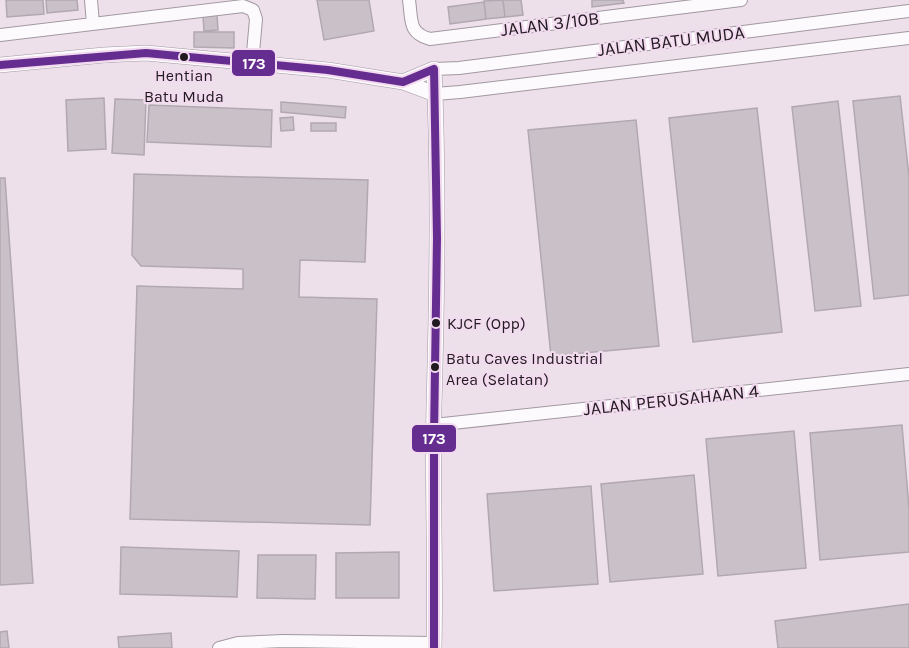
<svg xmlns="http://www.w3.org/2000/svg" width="909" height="648" font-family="Karla,sans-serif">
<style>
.building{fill:#c9c0c8;stroke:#b2a8b1;stroke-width:1.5}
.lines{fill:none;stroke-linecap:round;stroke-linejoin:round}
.minor-casing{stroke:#a298a0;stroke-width:14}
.tertiary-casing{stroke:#a298a0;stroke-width:16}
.minor{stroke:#fcfafc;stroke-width:12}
.tertiary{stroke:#fcfafc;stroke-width:15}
.bus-1-casing{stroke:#f2dbef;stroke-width:12}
.bus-1{stroke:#662d91;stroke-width:8}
.bus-dot{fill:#221a21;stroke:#f2dbef;stroke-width:2}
.labels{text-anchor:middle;stroke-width:4.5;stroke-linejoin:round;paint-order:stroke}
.bus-label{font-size:16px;fill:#221a21;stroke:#f2dbef;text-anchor:start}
.street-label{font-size:18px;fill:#221a21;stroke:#f2dbef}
.line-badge{stroke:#f2dbef;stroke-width:2}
.badge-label{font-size:16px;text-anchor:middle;font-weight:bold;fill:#fff}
</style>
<rect width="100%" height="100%" fill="#ede0eb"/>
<!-- building -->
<path class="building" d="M6,0H43L44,14L7,17Z
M46,0H77L78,10L47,13Z
M317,0H369L374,31L324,40Z
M503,0L505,17L486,19L484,1Z
M503,0H521L523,15L505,17Z
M592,0H623L624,3L592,7Z
M484,2L486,19L450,24L448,7Z
M217,15L218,30L204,31L203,16Z
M194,32H234V48L194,47Z
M900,96L909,176V295L874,299L853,101Z
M104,98L106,149L68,151L66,100Z
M115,99L146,100L144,155L112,153Z
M838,101L861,306L815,311L792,107Z
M281,102L346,107L345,118L281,112Z
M149,105L272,110L271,147L147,142Z
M757,108L782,332L693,342L669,118Z
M293,117L294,130L281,131L280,118Z
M636,120L659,346L551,356L528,130Z
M311,123H336V131H311Z
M134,174L368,180L365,262L300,260L299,297L377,299L370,525L130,519L137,286L243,289V269L141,266L132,255Z
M0,178H5L33,583L0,585Z
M902,425L909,508V552L820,560L810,433Z
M794,431L806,568L718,576L706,439Z
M694,475L703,574L610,582L601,484Z
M591,486L598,584L494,591L487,494Z
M121,547L239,551L237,597L120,594Z
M399,552V598H336V553Z
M258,555H316L315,599L257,598Z
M909,604V648H778L775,621Z
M7,631L9,648H0V632Z
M171,633L172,648H119L118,637Z"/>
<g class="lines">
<!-- minor casing -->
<g class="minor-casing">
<path id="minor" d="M91,0L93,24
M409,0C412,20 408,33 430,39L741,0
M0,35L243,6L253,10L256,19L252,64
M434,69L459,68L909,11
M435,94L460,92L909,38
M434,425L909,374
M219,648L238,643L283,641L434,643"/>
</g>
<!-- tertiary casing -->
<g class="tertiary-casing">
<path id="tertiary" d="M0,65L104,55L146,53L328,70L403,82L435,94
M403,82L434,69C439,182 437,294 434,406C432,487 436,568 434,648"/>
</g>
<!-- minor -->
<use href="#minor" class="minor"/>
<!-- tertiary -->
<use href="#tertiary" class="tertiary"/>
<!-- bus-1 casing -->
<g class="bus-1-casing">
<path id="bus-1" d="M0,65L146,53L328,70L403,82L434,69L437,238L434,436V648"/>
</g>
<!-- bus-1 -->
<use href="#bus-1" class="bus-1"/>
</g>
<!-- markers -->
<g class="bus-dot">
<circle cx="184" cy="57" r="5"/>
<circle cx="436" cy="323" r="5"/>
<circle cx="435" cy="367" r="5"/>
</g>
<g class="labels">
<!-- bus labels -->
<g class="bus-label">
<text x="184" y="81" text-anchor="middle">Hentian<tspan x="184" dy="21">Batu Muda</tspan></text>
<text x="447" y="329">KJCF (Opp)</text>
<text x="446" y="364">Batu Caves Industrial<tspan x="446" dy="21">Area (Selatan)</tspan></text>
</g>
<!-- street labels -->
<g class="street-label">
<text transform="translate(550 24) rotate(-7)" y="6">JALAN 3/10B</text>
<text transform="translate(671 41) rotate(-7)" y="6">JALAN BATU MUDA</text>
<text transform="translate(671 400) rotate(-6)" y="6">JALAN PERUSAHAAN 4</text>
</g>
</g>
<g class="line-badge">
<rect x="231" y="49" width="45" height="28" rx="6" fill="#662d91"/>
<rect x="411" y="424" width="46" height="29" rx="6" fill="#662d91"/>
</g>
<g class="badge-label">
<text x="254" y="69">173</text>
<text x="434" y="444">173</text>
</g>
</svg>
